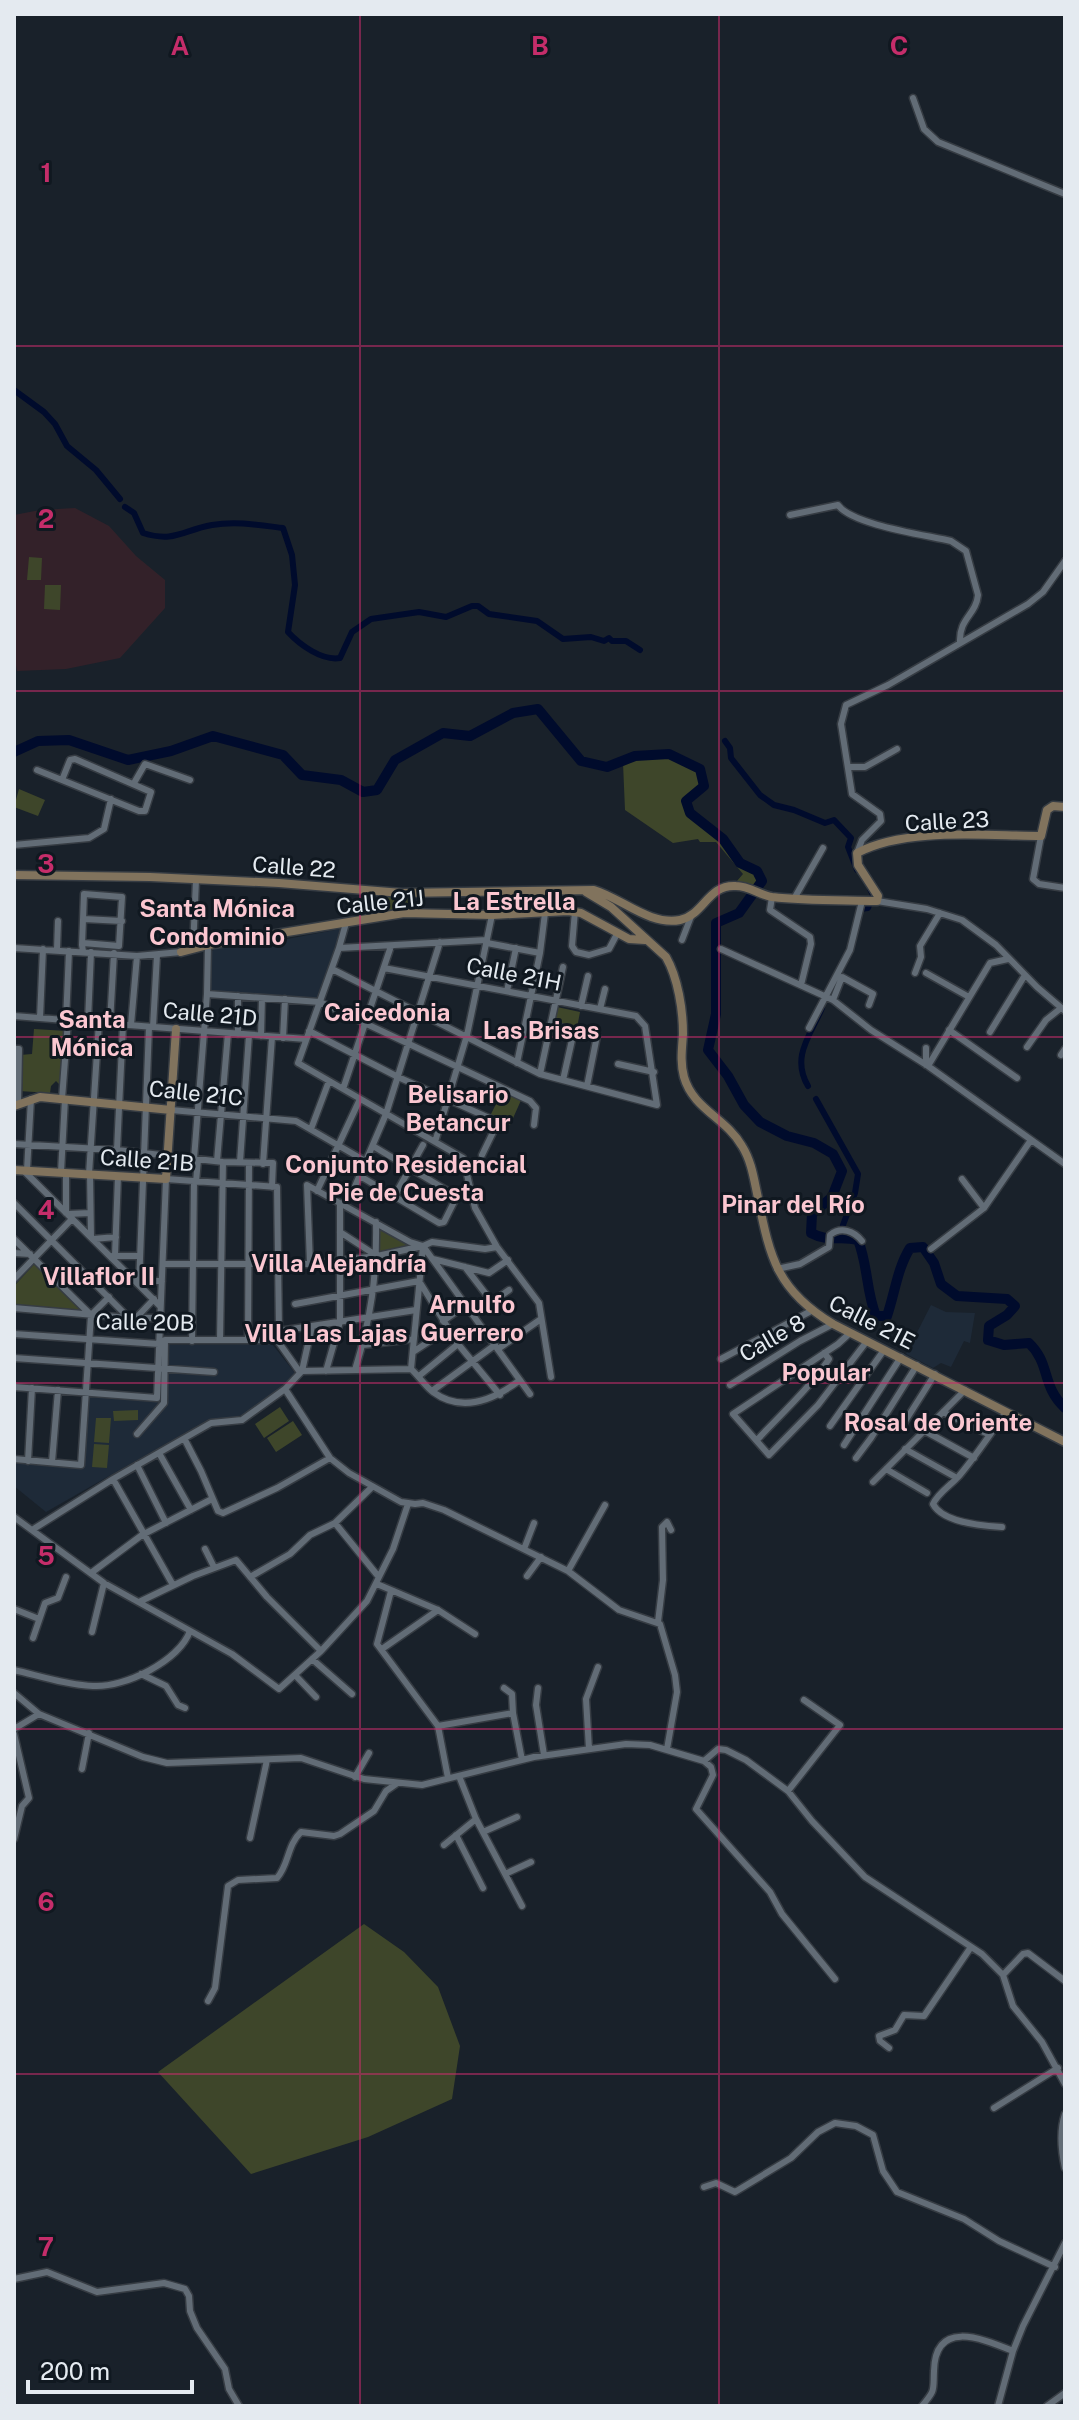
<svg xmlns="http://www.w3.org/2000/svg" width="1079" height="2420" font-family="'Public Sans',sans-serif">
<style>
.commercial{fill:#332129}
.built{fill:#1e2a38}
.green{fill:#3e462a}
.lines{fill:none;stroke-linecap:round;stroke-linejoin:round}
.canal{stroke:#000b2c;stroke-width:6}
.river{stroke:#000b2c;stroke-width:10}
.street-casing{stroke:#363c43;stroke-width:9}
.secondary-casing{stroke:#363c43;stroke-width:11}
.street{stroke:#626c76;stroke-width:6}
.secondary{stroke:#81735d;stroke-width:8}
.grid{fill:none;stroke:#c52d6a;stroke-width:2;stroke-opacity:0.55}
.labels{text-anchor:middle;stroke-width:6;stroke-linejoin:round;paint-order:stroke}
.street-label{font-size:22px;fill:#e4eaf0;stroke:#101820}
.neighbourhood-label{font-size:24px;font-weight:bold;fill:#fbc7d1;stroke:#101820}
.grid-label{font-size:26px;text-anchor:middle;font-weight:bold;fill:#c52d6a;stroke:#101820;stroke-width:6;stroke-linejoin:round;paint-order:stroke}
</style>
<rect width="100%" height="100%" fill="#19212a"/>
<!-- commercial -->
<path class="commercial" d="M75,508L109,526L136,556L165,580V608L120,658L66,669L17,671L14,655V515L40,510Z"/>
<!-- built -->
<path class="built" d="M340,929L320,1001L241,993H209L211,952L218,946L243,942L244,947Z
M931,1305L946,1312L975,1313L970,1343L964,1341L951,1367L941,1363L933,1368L906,1354Z
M272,1344L295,1373L273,1395L245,1414L231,1418L209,1419L46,1512L14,1486V1463L83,1467L89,1397L158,1402L162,1397L164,1365H169V1345Z"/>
<!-- green -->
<path class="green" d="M29,557L42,558L41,580H27Z
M45,585H61L60,610L44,609Z
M669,756L699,771L702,785L684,800L688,814L721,839L737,863L755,873L759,880L756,886L737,881L743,874L716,842H700L698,839L673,843L625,810L623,763L635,758Z
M19,789L45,800L38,816L14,807Z
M387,897L413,898V908L389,910Z
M557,1007L580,1012L577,1028L554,1023Z
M34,1029L67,1031L62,1087L56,1081L51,1086L50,1093L19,1091L20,1055L32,1054Z
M503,1090L522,1098L510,1125L490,1116Z
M379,1226L415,1247L380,1255Z
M36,1262L88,1313L14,1306L16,1284Z
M280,1407L289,1421L264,1438L255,1424Z
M138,1410V1420L114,1421L113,1411Z
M96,1418H111L109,1443L94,1442Z
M293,1421L302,1435L276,1452L267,1438Z
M94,1444L109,1445L107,1468L92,1467Z
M364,1924L404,1952L438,1987L460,2046L452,2099L368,2137L251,2174L158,2072Z"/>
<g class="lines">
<!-- canal -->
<path class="canal" d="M14,390L44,412L55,424L67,446L96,470L120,499
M125,507L134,513L143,533C175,543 183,530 212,525C236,521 259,525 283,528L292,555L295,585L288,632C300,645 322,661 340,658L352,632L371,619L419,612L446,617L472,606H478L489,614L537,621L563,639L591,637L604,641L609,638L612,641H626L640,650
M725,741L730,748L731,758L760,795L774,805L794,810L825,823L834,820L851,838L848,847L857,870
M859,913L860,909L868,908L873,895L870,889
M808,1086C791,1057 810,1036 822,1008
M816,1099L858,1174L855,1193L843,1225"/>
<!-- river -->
<path class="river" d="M14,752L38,741L69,740L128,760L171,751L213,736L283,755L302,775L341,780L363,792L377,790L395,760L443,733L470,736L513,713L538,709L581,761L607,767L635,756L669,754L700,769L704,786L686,801L690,813L723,839L740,863L757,871L762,881L739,913L716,923V1014L708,1050L728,1076L744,1105L760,1122L787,1136L814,1143L833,1154L842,1171L832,1197L812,1214L811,1233C830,1243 838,1235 858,1240C868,1265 866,1291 876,1316H887C895,1293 897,1269 910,1248L923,1247L934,1263L941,1284L957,1296L1007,1299L1015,1306L1007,1315L989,1326L988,1340L1004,1345L1029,1343C1051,1364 1041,1386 1065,1408"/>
<!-- street casing -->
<g class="street-casing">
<path id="street" d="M913,98L924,129L938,142L1065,194
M790,515L838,505C852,525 926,535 951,541L966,551L978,595C976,615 959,618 960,642
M848,767H865L897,749
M37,770L139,811H145L151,792L75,759L70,760L62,780
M134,783L145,764L190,780
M1041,836L1033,879L1039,884L1065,888
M14,845L89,838L104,829L111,799
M857,853L862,840L881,821L880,814L852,794L841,724L846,705L888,685L1028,604L1043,592L1065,561
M772,897L770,910L810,937L811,944L801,985
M795,897L823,848
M877,901L927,909L962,920L996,945L1037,987L1065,1011
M575,911L572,946L576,952L589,955L609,949L617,934
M84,919L122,921
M346,923L339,948L298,1063L463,1158L475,1208L497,1247L539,1303L551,1377
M682,940L692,914
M83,943L119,946L122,897L84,894L82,945L83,951
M487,943L540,953
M14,948L137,956L181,952
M339,948L487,940
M57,949L58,921
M193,949L196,880
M721,949L833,1000L871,1030L928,1066L1065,1164
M332,969L540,1074L657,1105L645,1026L636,1016L384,968
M915,973L921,957L920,946L940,913
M926,973L969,997
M507,991L516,948
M207,994L320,1002L530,1101L536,1108L534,1125
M833,1000L842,977L873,994L869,1005
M581,1006L588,976
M600,1009L605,989
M14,1016L306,1039
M40,1018L43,949
M66,1021L69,951
M88,1021L91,952
M110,1023L114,953
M131,1025L137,956
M551,1025L597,1036L587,1086
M153,1027L157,955
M809,1028L850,950L862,901
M949,1030L1017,1078
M309,1031L398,1077L498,1122L482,1155
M990,1032L1025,975
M238,1034V996
M261,1036L262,998
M283,1038L285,999
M1027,1047L1046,1020L1061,1008
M14,1049H19L18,1105
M1061,1055L1065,1049
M517,1063L540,953L545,913
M618,1064L654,1072
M926,1065V1048
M928,1066L990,963L1008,959
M540,1074L563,967
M563,1080L574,1031
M343,1089L391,946
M62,1099L68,1021
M171,1110L296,1121L367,1162
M311,1129L329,1081
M435,1142L467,1035L492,915
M14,1144L117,1150L223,1162L273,1163L272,1187
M117,1150L123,1025
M194,1159L207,994L208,945
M217,1161L228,1033
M240,1162L249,1035
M263,1164L272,1037
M23,1170L160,1306
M27,1170L31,1099
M61,1172L65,1099
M66,1173V1213
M89,1174L99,1022
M90,1174L91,1237
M360,1176L439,1223L444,1222L455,1200L453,1194L373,1146
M962,1179L984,1208
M196,1182L198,1160
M317,1191L360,1099
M353,1191L386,1114L440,942
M395,1195L423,1145
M14,1203L129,1318
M68,1214L90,1213
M340,1232L377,1256
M14,1239L91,1315
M93,1239L116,1237
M931,1249L984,1208L1031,1140
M14,1253L30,1254
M115,1255L118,1176
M112,1256H140
M433,1259L489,1273L508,1260
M163,1264H310L377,1256L423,1246L432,1242L485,1249L497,1247
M310,1264L307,1185L410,1242L423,1246L530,1394
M465,1267L492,1302
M777,1269L800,1264L829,1247L830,1235C841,1226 854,1231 862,1241
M14,1279L72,1219
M140,1281H162
M139,1285L149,1027
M295,1304L419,1281L458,1344L500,1395
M14,1308L129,1318H160
M91,1315L109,1297
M474,1315L509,1290
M136,1318L154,1299
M443,1321L466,1305
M279,1331L416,1310
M850,1333L838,1344L733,1414L769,1455L818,1405L867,1341
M14,1334L159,1344L165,1340H277
M220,1340L223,1162
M248,1340L249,1163
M192,1341L194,1182
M363,1345L414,1339
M498,1349L541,1319
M413,1352L448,1329
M14,1358L214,1372
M721,1359L811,1311
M411,1369L423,1246
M355,1370C371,1318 377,1277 376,1222
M302,1371L411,1369C419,1376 425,1386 433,1392C463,1414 495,1399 520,1380
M302,1371L312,1326
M326,1371L340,1322V1203
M419,1376L458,1344
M730,1385L800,1341L833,1324
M14,1387L157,1398L166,1179L277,1187L279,1331L277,1340L299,1371H302
M285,1389L330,1458L349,1473L401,1502L415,1504L423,1503L444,1510L568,1571L619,1610L660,1624L675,1675L677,1692L667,1749
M432,1391L495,1345
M943,1412L990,1435
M904,1423L935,1374
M830,1426L884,1350
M925,1431L974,1458
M137,1434L164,1403L165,1340
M185,1440L201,1471L218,1511L223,1513L277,1488L330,1458
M757,1440C782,1413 808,1390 829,1359L824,1353
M844,1445L901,1357
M905,1449L957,1478
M159,1453L191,1510
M856,1458L871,1438L917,1365
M14,1459L81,1465L91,1315
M28,1461L32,1388
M52,1462L58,1390
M137,1465L166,1523
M886,1469L927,1493
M113,1479L173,1585
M873,1482L965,1390
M14,1517L104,1583L232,1654L279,1689L321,1651L367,1601L393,1549L408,1504
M335,1523L378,1576
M1002,1527C983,1526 943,1523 933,1504C938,1493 951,1485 959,1476C976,1456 991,1433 1006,1412
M32,1530L113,1479L211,1423L242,1420L285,1389L302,1371
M205,1549L214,1567
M524,1549L534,1523
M568,1571L605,1505
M91,1573L142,1535L212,1499
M527,1576L541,1557
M250,1577L290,1554L310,1535L335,1523L372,1487
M377,1584L438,1610L475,1634
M391,1591L377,1644L438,1726L448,1778
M139,1602L193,1576L236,1560L267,1597L321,1651
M14,1609L39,1619
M658,1622L663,1580L662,1527L667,1522L671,1530
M92,1632L104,1583
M33,1638L45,1603L58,1598L66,1577
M382,1649L438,1610
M312,1659L352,1694
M14,1670C40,1676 67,1685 93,1686C125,1688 179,1661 190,1631
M141,1674L166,1686L178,1705L185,1708
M295,1675L316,1697
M504,1688L512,1694L513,1713L522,1760
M538,1688L536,1705L544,1755
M14,1693L39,1714L143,1757L167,1763L301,1758L364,1779L422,1785L534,1757L626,1744L650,1745L704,1761L718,1749L726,1750L746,1760L788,1791L812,1821L865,1877L982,1954L1003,1975L1013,2006L1042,2042L1065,2084
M438,1726L513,1713
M14,1729L39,1714
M14,1734L29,1798L22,1806L14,1839
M589,1749L586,1699L598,1667
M704,1761L711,1767L713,1775L696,1809L770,1892L782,1914L835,1979
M82,1769L89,1733
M459,1776L476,1819L522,1906
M355,1777L369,1753
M788,1791L840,1725L804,1700
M483,1832L517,1817
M456,1835L483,1888
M250,1838L267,1760
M444,1845L476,1819
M505,1874L531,1862
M1003,1975L1023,1954L1028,1953L1065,1981
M208,2001L215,1988L228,1886L238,1880L277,1878C289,1865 287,1845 301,1832L334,1836L340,1834L374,1811L386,1791L396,1784
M889,2048L880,2041L879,2036L895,2030L904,2015L924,2016L971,1947
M994,2108L1058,2068
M1065,2114C1059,2132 1061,2150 1065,2168
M704,2187L716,2183L735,2192L791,2158L818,2132L835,2123L856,2126L873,2135L883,2171L897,2192L964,2219L999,2241L1055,2267
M14,2279L47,2272L97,2292L164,2283L185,2289L189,2296L190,2311L197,2328L225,2369L229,2389L239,2406
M922,2406C936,2389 933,2391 934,2371C935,2318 983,2339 1013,2351
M998,2406L1013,2351L1023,2326L1065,2243
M1047,2406L1065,2393"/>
</g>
<!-- secondary casing -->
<g class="secondary-casing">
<path id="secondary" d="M14,875L150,877L279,883L402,893L594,890C621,898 650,926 680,920C704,915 708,884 736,886C749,886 760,895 772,897C806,901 843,900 877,901L878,896L858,865L857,853C906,827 986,836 1041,836L1047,810L1053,806L1065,807
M586,892L611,907L666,957C678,978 683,1010 683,1034C682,1049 680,1062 684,1077C693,1109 726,1118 742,1146C752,1162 754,1180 758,1198C770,1259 778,1291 833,1324L1065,1442
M181,952L208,945L404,913L492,915L568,911L581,913L629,939L645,940
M14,1106L40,1097L171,1110
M14,1170L166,1179L176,1029"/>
</g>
<!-- street -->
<use href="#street" class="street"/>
<!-- secondary -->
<use href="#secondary" class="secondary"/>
</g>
<!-- grid -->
<path class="grid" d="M360,14V2406M719,14V2406M14,346H1065M14,691H1065M14,1037H1065M14,1383H1065M14,1729H1065M14,2074H1065"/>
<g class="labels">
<!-- street labels -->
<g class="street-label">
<text transform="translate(947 821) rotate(-3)" y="8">Calle 23</text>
<text transform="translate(294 867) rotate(4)" y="8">Calle 22</text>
<text transform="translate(380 902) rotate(-6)" y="8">Calle 21J</text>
<text transform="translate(514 974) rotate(11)" y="8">Calle 21H</text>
<text transform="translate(210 1014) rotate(5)" y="8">Calle 21D</text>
<text transform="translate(196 1093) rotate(6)" y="8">Calle 21C</text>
<text transform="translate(147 1160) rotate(4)" y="8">Calle 21B</text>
<text transform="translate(145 1322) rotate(1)" y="8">Calle 20B</text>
<text transform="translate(872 1322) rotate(27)" y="8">Calle 21E</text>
<text transform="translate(772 1338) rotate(-30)" y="8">Calle 8</text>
</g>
<!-- neighbourhood labels -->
<g class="neighbourhood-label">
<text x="514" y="910">La Estrella</text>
<text x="217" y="917">Santa Mónica<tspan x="217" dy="28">Condominio</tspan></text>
<text x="387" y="1021">Caicedonia</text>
<text x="92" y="1028">Santa<tspan x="92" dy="28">Mónica</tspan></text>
<text x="541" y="1039">Las Brisas</text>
<text x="458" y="1103">Belisario<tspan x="458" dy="28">Betancur</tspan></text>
<text x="406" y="1173">Conjunto Residencial<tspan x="406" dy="28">Pie de Cuesta</tspan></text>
<text x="793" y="1213">Pinar del Río</text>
<text x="339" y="1272">Villa Alejandría</text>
<text x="99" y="1285">Villaflor II</text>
<text x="472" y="1313">Arnulfo<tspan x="472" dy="28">Guerrero</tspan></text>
<text x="326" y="1342">Villa Las Lajas</text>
<text x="826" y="1381">Popular</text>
<text x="938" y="1431">Rosal de Oriente</text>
</g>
</g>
<g class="grid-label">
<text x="180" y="55">A</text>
<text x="540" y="55">B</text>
<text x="899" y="55">C</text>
<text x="46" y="182">1</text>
<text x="46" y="528">2</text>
<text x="46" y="873">3</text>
<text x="46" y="1219">4</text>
<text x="46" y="1565">5</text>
<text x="46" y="1911">6</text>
<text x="46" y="2256">7</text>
</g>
<!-- border -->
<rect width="1079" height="2420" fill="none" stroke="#e4eaf0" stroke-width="32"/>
<!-- scale -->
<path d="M28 2380v12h164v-12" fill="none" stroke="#e4eaf0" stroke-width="4"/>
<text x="40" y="2380" font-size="24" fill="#e4eaf0" stroke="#101820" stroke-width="6" paint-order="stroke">200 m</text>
</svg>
